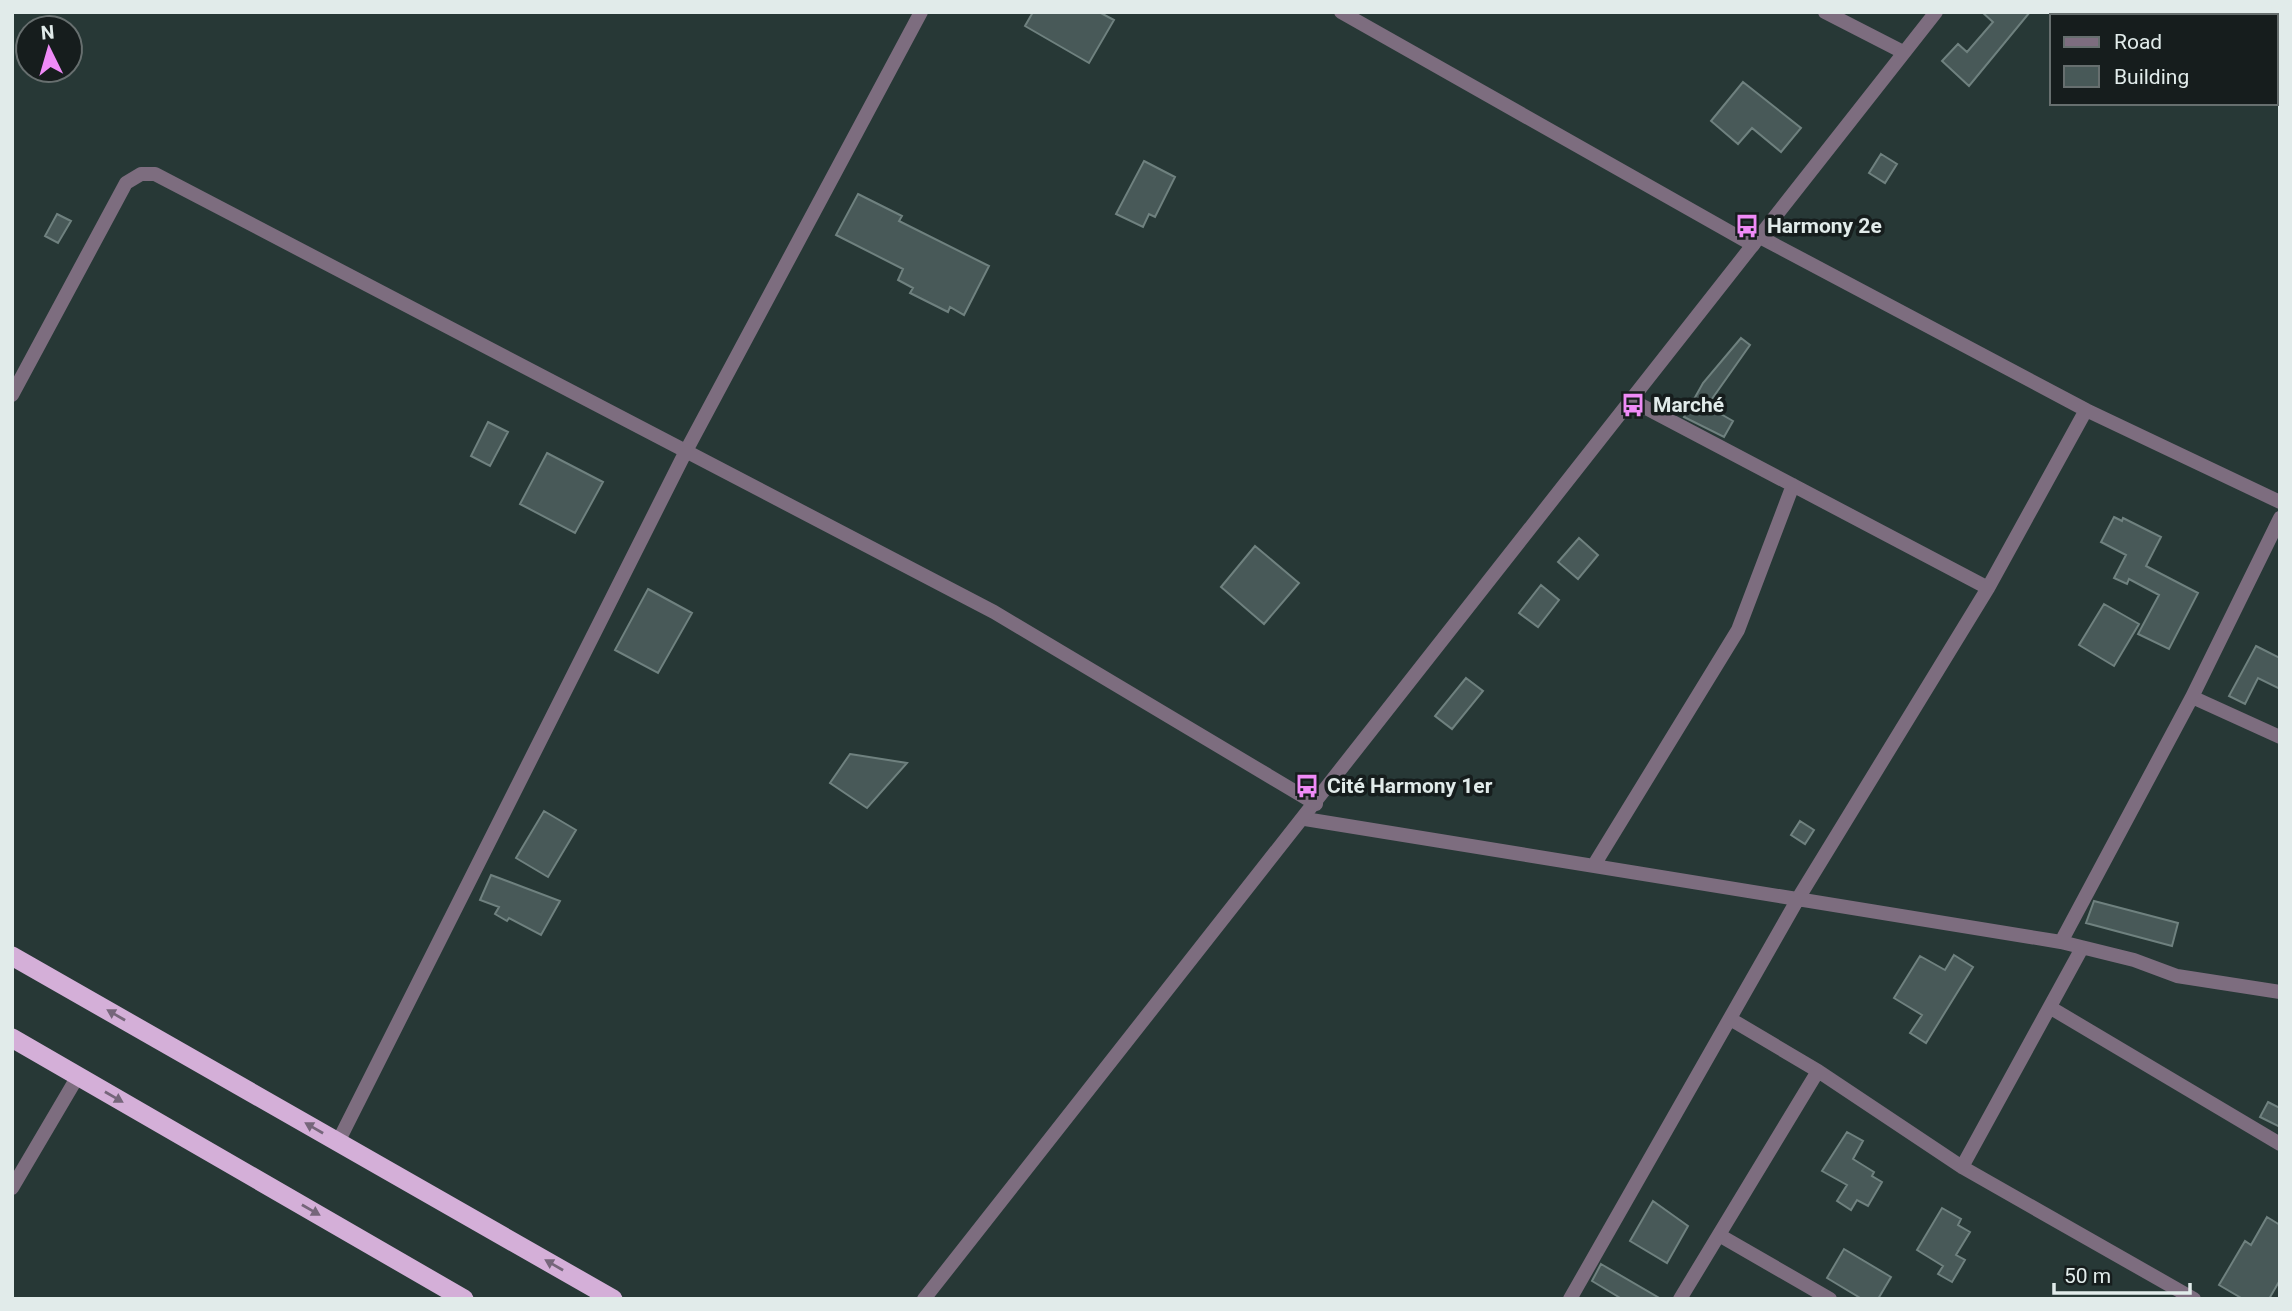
<svg xmlns="http://www.w3.org/2000/svg" width="2292" height="1311" font-family="Roboto,sans-serif">
<style>
.building{fill:#485958;stroke:#6f817f;stroke-width:2}
.lines{fill:none;stroke-linecap:round;stroke-linejoin:round}
.minor{stroke:#7d6d7f;stroke-width:14}
.tertiary{stroke:#7d6d7f;stroke-width:14}
.trunk{stroke:#d4afd8;stroke-width:19}
.oneway{fill:#75667a}
.labels{text-anchor:middle;stroke-width:7;stroke-linejoin:round;paint-order:stroke}
.poi-label{font-size:21px;font-weight:bold;fill:#e1ebea;stroke:#161d1d;text-anchor:start}
</style>
<rect width="100%" height="100%" fill="#273836"/>
<!-- building -->
<path class="building" d="M1033,12H1099L1114,20L1089,63L1025,26Z
M1982,12H2030L1969,86L1942,61L1958,44L1967,52L1993,22Z
M1743,82L1801,128L1781,152L1752,128L1738,144L1711,121Z
M1881,154L1897,164L1885,183L1869,173Z
M1144,161L1175,177L1155,217L1149,214L1143,227L1116,214Z
M858,194L902,216L899,221L989,266L964,315L950,307L948,312L910,293L913,288L898,280L903,269L836,235Z
M57,214L71,221L58,243L45,236Z
M1741,338L1750,345L1707,406L1733,421L1724,437L1684,417L1703,383Z
M488,422L508,432L490,466L471,456Z
M547,453L603,482L575,533L520,504Z
M2114,517L2122,521L2123,518L2161,537L2146,566L2198,593L2169,649L2138,634L2159,595L2129,579L2127,584L2114,578L2126,555L2101,542Z
M1579,538L1598,555L1578,579L1558,562Z
M1255,546L1299,583L1264,624L1221,587Z
M1541,585L1559,600L1538,627L1519,613Z
M648,589L692,613L658,673L615,650Z
M2104,604L2139,624L2114,666L2079,645Z
M2256,646L2280,658V689L2258,678L2245,704L2229,696Z
M1466,678L1483,691L1452,729L1435,716Z
M850,754L907,763L867,808L830,783Z
M544,811L576,830L548,877L516,858Z
M1800,821L1814,830L1805,844L1791,835Z
M491,875L560,901L541,935L509,918L507,921L495,914L499,907L480,900Z
M2094,901L2178,923L2172,946L2086,923Z
M1954,955L1973,967L1926,1043L1910,1033L1922,1015L1894,998L1920,956L1945,970Z
M2268,1102L2280,1108V1127L2260,1117Z
M1847,1132L1863,1141L1853,1159L1874,1172L1872,1176L1882,1182L1868,1206L1857,1200L1851,1210L1837,1201L1847,1185L1822,1171Z
M1653,1201L1688,1226L1667,1263L1630,1241Z
M1942,1208L1961,1219L1958,1225L1970,1232L1956,1255L1965,1260L1952,1282L1938,1274L1943,1266L1917,1250Z
M2267,1217L2280,1225V1280L2269,1299H2243L2219,1285L2245,1241L2251,1245Z
M1844,1249L1891,1277L1878,1299H1862L1827,1278Z
M1601,1264L1661,1299H1622L1592,1281Z"/>
<g class="lines">
<!-- minor -->
<path class="minor" d="M1341,12L1753,245
M1825,12L1903,52
M2255,12L2262,16
M2276,23L2280,24
M1760,237L2086,410L2280,502
M12,395L126,183L141,174H155L994,612L1316,804
M1631,400L1988,588
M2192,697L2280,737
M1305,819L2061,942L2134,960L2177,976L2280,992
M1594,865L1738,630L1793,485
M2061,942L2192,697L2280,518
M2051,1008L2280,1144
M1732,1020L1818,1071L1962,1167L2194,1299
M338,1142L686,451L921,12
M1962,1167L2082,948
M12,1188L78,1076
M1719,1235L1830,1299
M1570,1299L1799,897L1988,588L2086,410
M1680,1299L1818,1071"/>
<!-- tertiary -->
<path class="tertiary" d="M924,1299L1936,12"/>
<!-- trunk -->
<path class="trunk" d="M12,956L613,1299
M12,1038L464,1299"/>
</g>
<!-- one-way arrows -->
<defs><path id="oneway-solid" d="M-6-.8H1V-3.2L6.5 0L1 3.2V.8H-6Z" transform="scale(1.75)"/></defs>
<g class="oneway">
<use href="#oneway-solid" transform="translate(116 1015) rotate(-150)"/>
<use href="#oneway-solid" transform="translate(114 1097) rotate(30)"/>
<use href="#oneway-solid" transform="translate(314 1128) rotate(-150)"/>
<use href="#oneway-solid" transform="translate(311 1210) rotate(30)"/>
<use href="#oneway-solid" transform="translate(554 1265) rotate(-150)"/>
</g>
<!-- icons -->
<defs>
<g id="bus-bare" transform="scale(1.89)"><path d="M-5-6H5V4H4V6H2V4H-2V6H-4V4H-5ZM-3.5-4V0h7V-4ZM-3.5 1.2v1.5H-2V1.2ZM2 1.2v1.5H3.5V1.2Z" fill="#ef8bf7" stroke="#161d1d" stroke-width="2.5" paint-order="stroke"/></g>
</defs>
<g fill-rule="evenodd">
<use href="#bus-bare" x="1747" y="226"/>
<use href="#bus-bare" x="1633" y="405"/>
<use href="#bus-bare" x="1307" y="786"/>
</g>
<g class="labels">
<!-- poi labels -->
<g class="poi-label">
<text x="1767" y="233">Harmony 2e</text>
<text x="1653" y="412">Marché</text>
<text x="1327" y="793">Cité Harmony 1er</text>
</g>
</g>
<!-- border -->
<rect width="2292" height="1311" fill="none" stroke="#e1ebea" stroke-width="28"/>
<!-- legend -->
<rect x="2050" y="14" width="228" height="91" fill="#161d1d" stroke="#676f6f" stroke-width="2"/>
<rect x="2064" y="37" width="35" height="10" fill="#7d6d7f" stroke="#676f6f" stroke-width="2"/>
<text x="2114" y="49" font-size="21" fill="#e1ebea">Road</text>
<rect x="2064" y="66" width="35" height="21" fill="#485958" stroke="#676f6f" stroke-width="2"/>
<text x="2114" y="84" font-size="21" fill="#e1ebea">Building</text>
<!-- north arrow -->
<g transform="translate(49 49) rotate(355)"><circle r="33" fill="#161d1d" stroke="#676f6f" stroke-width="2"/>
<path d="M0-5L12 26L0 18L-12 26Z" fill="#ef8bf7"/>
<text y="-10" font-size="19" font-weight="bold" text-anchor="middle" fill="#e1ebea">N</text>
</g>
<!-- scale -->
<path d="M2054 1283v10h136v-10" fill="none" stroke="#e1ebea" stroke-width="3.5"/>
<text x="2064" y="1283" font-size="21" fill="#e1ebea" stroke="#161d1d" stroke-width="5" paint-order="stroke">50 m</text>
</svg>
